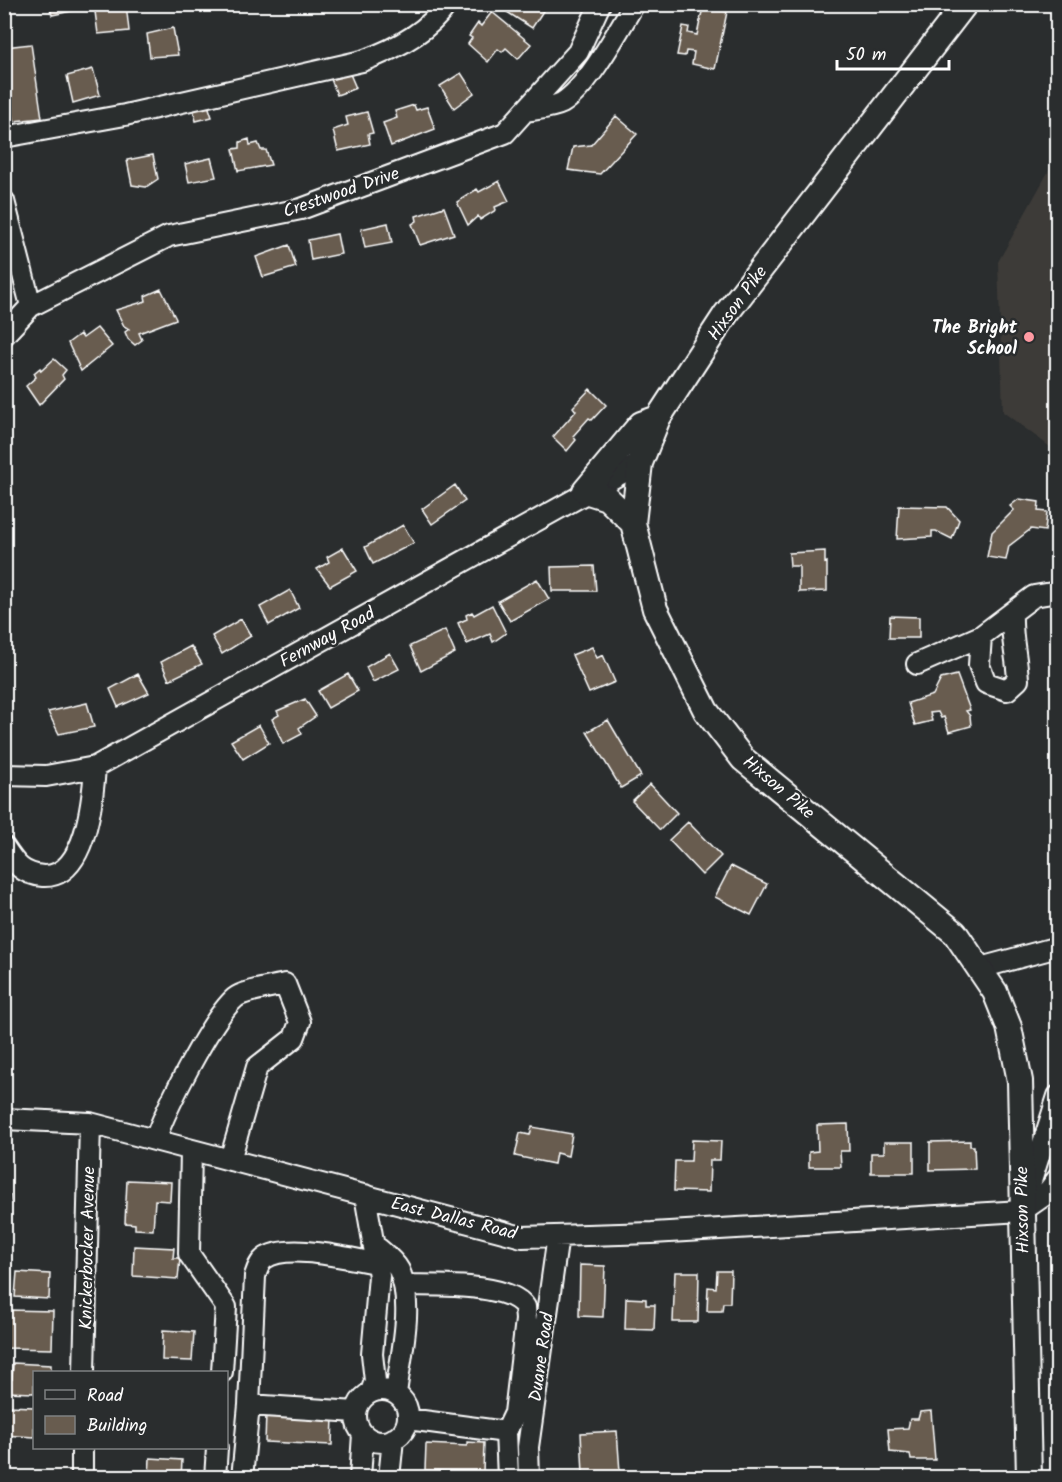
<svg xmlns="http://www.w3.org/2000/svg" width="1062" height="1482" font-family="Kalam,sans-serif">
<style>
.built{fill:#3d3b38}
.building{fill:#685c4f;stroke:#fff;stroke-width:1.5}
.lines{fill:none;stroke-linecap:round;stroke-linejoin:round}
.minor-casing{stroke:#fff;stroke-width:24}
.major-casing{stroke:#fff;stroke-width:28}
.minor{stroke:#2a2d2e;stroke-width:20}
.major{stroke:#2a2d2e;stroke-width:24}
.poi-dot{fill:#ff9aa2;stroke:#2a2d2e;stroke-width:2}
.labels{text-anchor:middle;stroke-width:5;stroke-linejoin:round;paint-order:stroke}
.street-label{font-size:18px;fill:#fff;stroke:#2a2d2e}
.poi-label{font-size:18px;font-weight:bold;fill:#fff;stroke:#2a2d2e;text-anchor:end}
</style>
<rect width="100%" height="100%" fill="#2a2d2e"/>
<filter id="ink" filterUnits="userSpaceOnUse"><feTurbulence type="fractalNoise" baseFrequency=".0167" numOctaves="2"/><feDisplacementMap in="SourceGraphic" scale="12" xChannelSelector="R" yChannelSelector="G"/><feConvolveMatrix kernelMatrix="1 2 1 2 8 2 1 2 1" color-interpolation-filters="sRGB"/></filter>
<g filter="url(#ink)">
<!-- built -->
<path class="built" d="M1057,156V452L1003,412L998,262Z"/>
<!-- building -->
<path class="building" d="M49,4H80L81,9L52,15Z
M94,4H126L129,31L98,34Z
M512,4H542L539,9L543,11L532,28L507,12Z
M703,7L727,12L715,69L692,64L694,52L686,51L685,56L677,55L683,26L689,27L688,33L697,35Z
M492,12L531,44L518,59L506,48L502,52L498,49L488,62L468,44L472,38L469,36L478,23L481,26Z
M173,28L178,55L150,57L147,34Z
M31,44L42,118L14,121L5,47Z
M93,69L100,95L73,103L67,76Z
M461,73L474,93L454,108L440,86Z
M350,74L356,88L337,95L331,79Z
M208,105L212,117L196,121L193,108Z
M414,105L416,110L427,107L435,129L391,146L383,123L397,118L395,111Z
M367,112L373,133L368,134L370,144L338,151L333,130L348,125L346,117Z
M616,116L637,134L600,174L568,170L573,147L591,145Z
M249,139L250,145L258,143L261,150H266L271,165L238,171L233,149L240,148V142Z
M153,155L158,179L146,187L132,185L127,160Z
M211,158L216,177L189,182L185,164Z
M499,181L509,201L495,207L496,210L480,220L478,216L468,225L457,202L477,189L479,192Z
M444,207L454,234L420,245L412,224L417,221L416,216Z
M388,223L392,243L365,248L361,229Z
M337,234L341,254L311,260L308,240Z
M289,245L296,267L263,277L256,257Z
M161,289L176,319L139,333L142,340L135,345L128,339L125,332L129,329L124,326L116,310L146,301L145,296Z
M97,328L112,346L81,371L68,343L80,334L83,338Z
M54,359L66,370L62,375L64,379L39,405L26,386L36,377L34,373L40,368L41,371Z
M590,389L606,405L592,420L589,418L573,436L576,440L567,451L553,437L576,411L573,407Z
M455,485L465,501L432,524L422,509Z
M1019,499L1039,502L1038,511L1047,512L1045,531L1031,529L1009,546L1006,560L987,557L992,532L1014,510L1010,506Z
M899,506L947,507L959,520L952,539L936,531H932V537L897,539Z
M403,525L414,543L373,564L365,547Z
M343,548L357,571L330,586L317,569L329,562L327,557Z
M825,551V563L827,562V591L799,592V566H790L789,553Z
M594,566L596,591H552L551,567Z
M537,579L549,599L510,621L498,601Z
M290,590L299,608L269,625L260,607Z
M492,605L506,633L493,642L490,634L467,644L458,623L467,619L466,615L472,612L474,615Z
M890,616L919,617V638H889Z
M241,619L251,636L222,654L212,636Z
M445,630L455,653L421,671L410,646Z
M191,646L202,664L169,680L161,662Z
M592,647L597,658L603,655L615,682L589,693L572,655Z
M390,653L399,669L373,682L366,667Z
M138,674L149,693L118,707L110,689Z
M348,674L358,691L328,708L318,691Z
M957,675L970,710L966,711L970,716L971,726L949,732L944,717L941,718L938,712L930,713L932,721L915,725L908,703L933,695L941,679Z
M305,699L316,716L299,728L302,734L283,744L272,719L279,715L277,711Z
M87,703L94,727L59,734L48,712Z
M608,720L641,776L621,788L587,732Z
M259,725L269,743L243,759L231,741Z
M650,784L677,813L660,830L632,801Z
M688,822L721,856L702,875L669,840Z
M731,866L767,884L751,915L715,897Z
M848,1124L849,1151H840L841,1167H809V1152L818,1151L817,1125Z
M532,1127L572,1134L568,1156L556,1153L554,1164L515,1156L520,1133L530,1135Z
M692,1140L721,1141L720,1160H710L709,1192L674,1191L675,1161H691Z
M970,1141V1146H974L975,1169L930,1170V1142Z
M884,1142H914V1173H871V1153H884Z
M127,1180L171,1182L170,1201L155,1200L153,1230L135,1229V1224L125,1223Z
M4,1195H10L7,1237L4,1236Z
M134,1246L174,1248L173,1258H180L178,1279L133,1276Z
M580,1265L605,1266L603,1317L579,1316Z
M717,1271H731L730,1303H723L722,1311H707L708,1287L716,1288Z
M17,1272L50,1274L49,1299L15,1297Z
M675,1272H699L698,1322H673Z
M626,1298L646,1299V1305H655L654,1330L625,1329Z
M7,1310L53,1311L52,1349L6,1348Z
M163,1330L194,1332L192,1361L162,1360Z
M13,1363L51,1365V1372H34V1393L5,1392L6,1378L12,1379Z
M6,1406L34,1407V1437L4,1435Z
M931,1411L935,1460H911L910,1454L890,1452L888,1429L908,1428L910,1419H918L920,1412Z
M266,1414L333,1417L332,1445L265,1442Z
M617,1431L620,1472L583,1474L581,1433Z
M467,1442L484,1443L483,1473L425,1470L426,1444L467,1446Z
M150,1458L182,1460L181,1478H149Z"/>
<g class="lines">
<!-- minor casing -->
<g class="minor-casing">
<path id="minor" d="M525,111C536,109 552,108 562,103C588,87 618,31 634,4
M4,137L125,115L362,61C393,50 428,32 447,4
M4,201L31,306
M4,335L31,306L169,236L301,209L505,133L578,52L600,4
M981,636L979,665L986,683L1007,690L1018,680C1017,657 1011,638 1012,615
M917,664L981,636L1034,596L1058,592
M4,775L46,776L95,767L640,463
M4,847C16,865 22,874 43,876C86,878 93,798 95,767
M980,968L1058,947
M4,1119L90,1123L522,1237L652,1233L1022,1211
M155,1140C166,1108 211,1019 235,998C243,991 273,987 285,984L300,1022L294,1038L257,1067L230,1160
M191,1150L189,1254L226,1307L222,1372
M365,1195L379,1276L372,1354L375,1381L371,1392
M1026,1197L1058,1096
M1022,1211L1045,1195L1058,1178
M373,1244C382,1252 393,1259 399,1270C415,1304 400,1358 396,1394
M404,1285C433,1286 509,1282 525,1307L526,1320L515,1413L506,1432L508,1478
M84,1372L90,1123
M356 1416a26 26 0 1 1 52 0a26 26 0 1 1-52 0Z
M249,1405L356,1412
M408,1419L506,1432
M82,1478V1448
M215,1478L217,1448
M242,1478L249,1405L255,1276C257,1270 259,1263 264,1259C286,1242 350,1259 377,1263
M360,1478L363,1434
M389,1478L393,1439
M529,1478L528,1447L558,1236"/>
</g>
<!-- major casing -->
<g class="major-casing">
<path id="major" d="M965,4L726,314L658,418L640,463L633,523L655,609L706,711L743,759L955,933L995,992L1009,1027L1020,1081L1029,1478
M633,523L607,498L585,491L641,424L658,418"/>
</g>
<!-- minor -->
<use href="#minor" class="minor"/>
<!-- major -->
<use href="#major" class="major"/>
</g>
</g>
<!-- markers -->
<circle class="poi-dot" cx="1029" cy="337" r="6"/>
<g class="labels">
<!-- street labels -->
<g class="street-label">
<text transform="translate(341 192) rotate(-19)" y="6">Crestwood Drive</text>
<text transform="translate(737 303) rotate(-54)" y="6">Hixson Pike</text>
<text transform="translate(327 637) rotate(-29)" y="6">Fernway Road</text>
<text transform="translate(779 787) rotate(40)" y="6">Hixson Pike</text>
<text transform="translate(1022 1210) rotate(-91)" y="6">Hixson Pike</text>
<text transform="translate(454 1218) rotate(14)" y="6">East Dallas Road</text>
<text transform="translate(87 1248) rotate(-89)" y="6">Knickerbocker Avenue</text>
<text transform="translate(541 1357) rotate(-82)" y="6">Duane Road</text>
</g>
<!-- poi labels -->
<g class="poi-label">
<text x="1017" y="333">The Bright<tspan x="1017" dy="21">School</tspan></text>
</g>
</g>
<!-- margin -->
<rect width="1062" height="1482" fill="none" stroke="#2a2d2e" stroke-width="24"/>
<rect x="12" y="12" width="1038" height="1458" fill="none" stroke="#fff" stroke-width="2" filter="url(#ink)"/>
<!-- legend -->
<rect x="33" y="1371" width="195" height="78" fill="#2a2d2e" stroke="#7f8182" stroke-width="1.5"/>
<rect x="45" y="1390" width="30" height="9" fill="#2a2d2e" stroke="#7f8182" stroke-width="1.5"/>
<text x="87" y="1401" font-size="18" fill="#ffffff">Road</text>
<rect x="45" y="1416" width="30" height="18" fill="#685c4f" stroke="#7f8182" stroke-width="1.5"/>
<text x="87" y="1431" font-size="18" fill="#ffffff">Building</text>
<!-- scale -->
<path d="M837 60v9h112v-9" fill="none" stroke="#ffffff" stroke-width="3"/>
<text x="846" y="60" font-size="18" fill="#ffffff" stroke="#2a2d2e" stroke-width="4.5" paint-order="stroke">50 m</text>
</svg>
